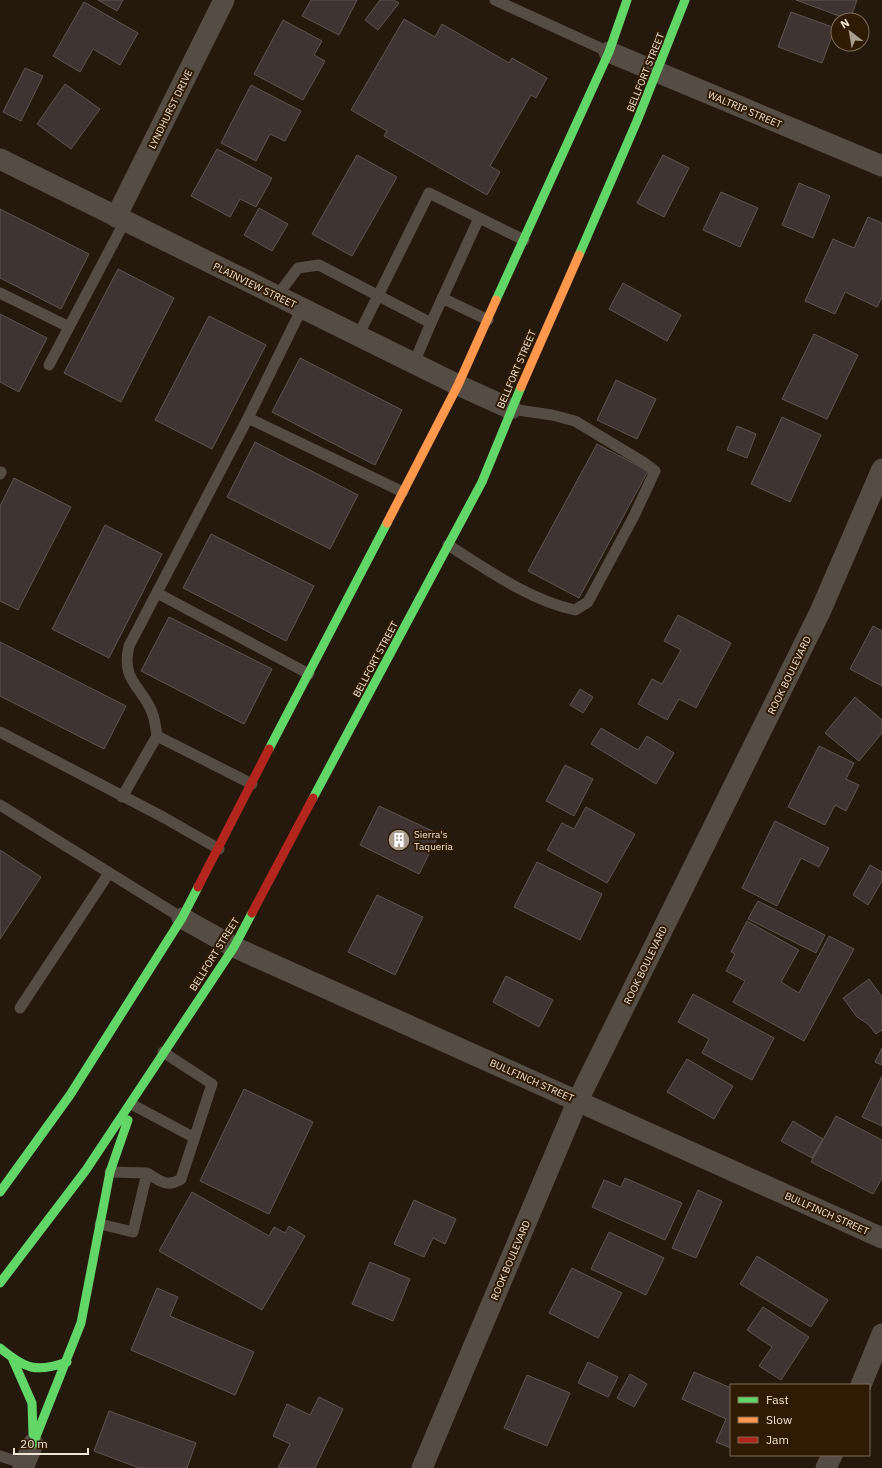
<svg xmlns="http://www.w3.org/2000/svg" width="882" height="1468" font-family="'IBM Plex Sans',sans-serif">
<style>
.building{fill:#403432;stroke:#605452}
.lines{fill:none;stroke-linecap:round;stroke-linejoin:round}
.lane{stroke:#554c43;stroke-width:11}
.street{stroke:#554c43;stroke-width:21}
.fast{stroke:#63d668;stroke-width:9}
.slow{stroke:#ff974d;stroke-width:9}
.jam{stroke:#b3261e;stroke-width:9}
.labels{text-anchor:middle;stroke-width:4;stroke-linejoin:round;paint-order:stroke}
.street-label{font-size:10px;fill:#f2e4d5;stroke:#2f1a03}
.poi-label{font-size:10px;fill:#f2e4d5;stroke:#2f1a03;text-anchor:start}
</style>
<rect width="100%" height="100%" fill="#25190d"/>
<!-- building -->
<path class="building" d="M98,0H123L117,11Z
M311,0H357L339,35L302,16Z
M380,0H394L399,3L378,30L365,20Z
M796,0H857L850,20Z
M84,2L138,33L120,65L93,49L80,72L53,56Z
M791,12L835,28L822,63L778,47Z
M404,19L435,37L442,24L509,63L512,58L547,78L536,98L531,95L490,166L500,172L487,195L384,136L387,131L351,110Z
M283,20L322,41L314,55L325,61L303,100L254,74Z
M25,68L43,76L21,121L3,112Z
M65,84L100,109L71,149L37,124Z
M251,85L301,111L285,141L270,134L256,161L221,143Z
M217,149L272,178L256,207L240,199L230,217L191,196Z
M357,155L397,177L352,256L312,234Z
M663,155L689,168L664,217L637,203Z
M799,183L830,196L813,238L782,225Z
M721,192L758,208L740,247L703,230Z
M259,208L288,224L272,251L244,235Z
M0,209L89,254L61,309L0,278Z
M868,217L882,223V297L877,307L845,292L835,314L805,301L833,239L854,248Z
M118,269L174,298L121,402L64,373Z
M623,283L681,315L667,341L609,309Z
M0,314L47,338L19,392L0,382Z
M209,316L266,345L212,449L155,420Z
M814,334L858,355L827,419L782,399Z
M300,358L402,410L375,465L272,412Z
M616,380L656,399L637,439L597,420Z
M782,417L821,435L790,502L751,484Z
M737,426L756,434L747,458L727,450Z
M255,442L358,495L330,549L227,497Z
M597,444L648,471L579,598L528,571Z
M14,478L71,507L18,610L0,601V506Z
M105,525L162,554L109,658L52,629Z
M211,534L314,586L286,641L183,588Z
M678,615L731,643L696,708L679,699L667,720L638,704L652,679L662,684L681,650L664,641Z
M169,617L272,669L244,724L141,671Z
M873,626L882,631V686L850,669Z
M0,642L126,706L104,749L0,696Z
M580,689L593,697L583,713L570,705Z
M855,697L882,720V733L859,761L825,733Z
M601,728L638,750L647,736L674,753L656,784L591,744Z
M819,746L854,763L846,779L859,785L846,811L835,805L825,825L788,807Z
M565,765L593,779L574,816L546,801Z
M379,806L439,834L419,874L360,845Z
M586,807L635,834L607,883L547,850L562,823L574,829Z
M775,821L829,848L819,867L801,858L777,906L742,888Z
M0,850L41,877L0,939Z
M537,862L602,894L580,940L514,907Z
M870,865L882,872V881L868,905L853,895Z
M377,895L423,917L395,975L348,952Z
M758,901L825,935L816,953L748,919Z
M747,921L799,950L781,982L799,993L829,936L854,949L804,1041L733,1002L745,981L726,971L735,954L731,952Z
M506,976L553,1000L539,1027L493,1002Z
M869,979L882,997V1030L876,1034L868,1024L857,1017L843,998Z
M693,994L774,1038L752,1080L702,1053L709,1039L678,1022Z
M882,1048V1065L875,1062Z
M687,1059L733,1086L714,1119L667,1092Z
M882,1076V1126L862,1117Z
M244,1089L313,1122L269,1214L200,1181Z
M836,1116L882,1140V1178L873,1194L811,1162Z
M793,1121L823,1139L812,1158L781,1141Z
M625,1178L682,1203L665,1240L592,1207L604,1180L621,1187Z
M698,1190L722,1201L696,1258L672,1248Z
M192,1192L269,1236L274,1227L285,1233L289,1226L305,1236L262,1310L159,1251Z
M414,1200L456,1219L445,1244L433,1238L424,1257L394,1244Z
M609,1232L664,1258L646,1295L591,1269Z
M757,1256L828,1300L811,1327L740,1284Z
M370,1262L410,1279L393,1321L352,1304Z
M572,1268L622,1293L598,1338L549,1313Z
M157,1288L178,1297L170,1316L254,1352L235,1395L131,1350Z
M763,1307L809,1337L781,1380L759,1366L772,1347L747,1330Z
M588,1362L618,1377L608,1397L578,1383Z
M694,1372L731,1388V1448L716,1442L726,1419L682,1399Z
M630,1374L647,1384L634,1407L617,1398Z
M527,1375L570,1393L547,1446L504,1428Z
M319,1397L343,1409L315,1468H278L290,1444L273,1436L287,1404L310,1415Z
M109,1411L196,1443L187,1468H139L94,1451Z"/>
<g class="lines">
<!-- lane -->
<path class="lane" d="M495,0L609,52
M0,293L69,327
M277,296L298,268L319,265L431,323L479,218
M442,298L488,320
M358,336L429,193L524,240
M414,363L431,323
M49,365L125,221
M248,418L403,492
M0,474L1,472
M448,545C488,570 529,600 575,610L588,602L634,516L655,471L643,462L575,421L552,415L511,409
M157,593L309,674
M0,732L163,817L219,849
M157,736C156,729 155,721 153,715C144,687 120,682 129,646L248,418L302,308
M122,797L157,736L252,784
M0,805L182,918
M20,1008L109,873
M133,1105L193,1137
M147,1173C160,1181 167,1188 181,1179L212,1084L163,1052
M100,1224L133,1232L147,1173L110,1172
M0,1456L25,1464"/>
<!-- street -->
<path class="street" d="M609,52L882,166
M0,159L458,385L511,409
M116,217L224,0
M182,918L234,947L882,1238
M861,1385L882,1334
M23,1468L33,1444
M422,1468L578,1100L820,612L882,469
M826,1468L832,1455"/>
<!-- fast -->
<path class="fast" d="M579,255L637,121L685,0
M496,300L609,52L627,0
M269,749L387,523
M313,798L482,482L521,387
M0,1192L70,1095L182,918L198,887
M0,1283L86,1170L234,947L252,913
M0,1348C25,1369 36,1373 67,1362
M13,1360L32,1403L33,1434
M33,1444L81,1323L110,1172L128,1120"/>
<!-- slow -->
<path class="slow" d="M521,387L579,255
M387,523L458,385L496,300"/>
<!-- jam -->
<path class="jam" d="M198,887L269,749
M252,913L313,798"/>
</g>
<!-- icons -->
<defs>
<g id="building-disc" transform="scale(1.15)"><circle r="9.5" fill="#aa9d8f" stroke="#2f1a03"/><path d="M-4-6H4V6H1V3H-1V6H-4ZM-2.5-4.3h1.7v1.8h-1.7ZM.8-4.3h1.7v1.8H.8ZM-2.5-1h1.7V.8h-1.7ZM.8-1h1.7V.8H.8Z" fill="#fff"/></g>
</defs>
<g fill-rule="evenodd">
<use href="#building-disc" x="399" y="840"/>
</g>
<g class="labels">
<!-- street labels -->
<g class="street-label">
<text transform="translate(645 72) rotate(-68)" y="4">BELLFORT STREET</text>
<text transform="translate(170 109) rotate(-64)" y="4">LYNDHURST DRIVE</text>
<text transform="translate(745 109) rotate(23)" y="4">WALTRIP STREET</text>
<text transform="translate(255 285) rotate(26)" y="4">PLAINVIEW STREET</text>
<text transform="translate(516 369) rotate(-67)" y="4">BELLFORT STREET</text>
<text transform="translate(375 659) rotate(-62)" y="4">BELLFORT STREET</text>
<text transform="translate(789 675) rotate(-64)" y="4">ROOK BOULEVARD</text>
<text transform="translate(214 954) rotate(-58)" y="4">BELLFORT STREET</text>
<text transform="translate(645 965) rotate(-64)" y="4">ROOK BOULEVARD</text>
<text transform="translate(532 1080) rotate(24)" y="4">BULLFINCH STREET</text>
<text transform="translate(827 1213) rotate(24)" y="4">BULLFINCH STREET</text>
<text transform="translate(510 1260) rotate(-67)" y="4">ROOK BOULEVARD</text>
</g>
<!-- poi labels -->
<g class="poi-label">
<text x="414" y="838">Sierra's<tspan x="414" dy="12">Taqueria</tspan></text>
</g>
</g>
<!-- legend -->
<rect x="730" y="1384" width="140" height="72" fill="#2f1a03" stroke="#7d6b57"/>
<rect x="738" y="1397" width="20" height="6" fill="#63d668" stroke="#7d6b57"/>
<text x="766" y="1404" font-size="12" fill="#f2e4d5">Fast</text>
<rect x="738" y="1417" width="20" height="6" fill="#ff974d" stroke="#7d6b57"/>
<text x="766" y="1424" font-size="12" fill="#f2e4d5">Slow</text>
<rect x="738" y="1437" width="20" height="6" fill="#b3261e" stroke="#7d6b57"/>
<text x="766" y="1444" font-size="12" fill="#f2e4d5">Jam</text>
<!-- north arrow -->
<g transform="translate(850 32) rotate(329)"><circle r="19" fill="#2f1a03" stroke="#7d6b57"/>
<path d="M0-3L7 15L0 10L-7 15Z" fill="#aa9d8f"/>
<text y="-6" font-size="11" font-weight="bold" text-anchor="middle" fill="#f2e4d5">N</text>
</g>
<!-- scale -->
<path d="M14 1448v6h74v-6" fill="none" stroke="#f2e4d5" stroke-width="2"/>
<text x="20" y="1448" font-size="12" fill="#f2e4d5" stroke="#2f1a03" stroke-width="3" paint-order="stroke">20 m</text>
</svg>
